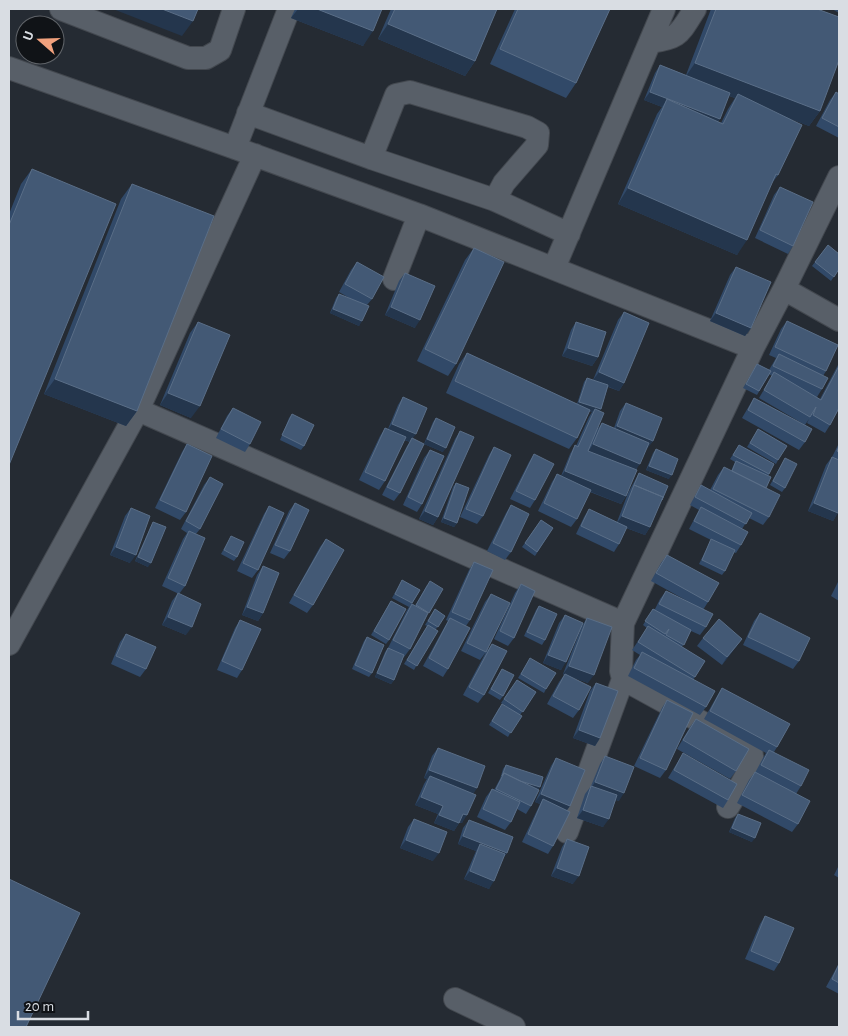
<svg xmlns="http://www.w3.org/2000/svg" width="848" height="1036" font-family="'Alegreya Sans',sans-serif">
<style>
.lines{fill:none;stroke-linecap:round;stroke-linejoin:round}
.minor-casing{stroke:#43484f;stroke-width:24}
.minor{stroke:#585f68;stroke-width:22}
.wall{fill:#314968;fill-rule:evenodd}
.shaded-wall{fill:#24364d}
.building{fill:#435975;stroke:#5a6e87}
</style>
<rect width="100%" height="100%" fill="#252b33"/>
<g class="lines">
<!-- minor casing -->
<g class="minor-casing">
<path id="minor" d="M61,9L188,58H206L220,50L234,9
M650,42C680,38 679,34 695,9
M9,68L235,148L419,215L753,348
M248,113L371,158L495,200L569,234
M235,148L289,9
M371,158L396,95L410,92L527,127L538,133L537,145L504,183L495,200
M554,268L664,9
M394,279L419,215
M784,289L839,320
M138,410L623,623
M9,644L138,410L255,155
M728,807C735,795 753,768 752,756C752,752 748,748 745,746L623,679L621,671L623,623L753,348L784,289L839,177
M567,832L623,679
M455,999L514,1027"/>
</g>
<!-- minor -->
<use href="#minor" class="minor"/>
</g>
<!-- wall -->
<path class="wall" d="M295,9H382L363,46L291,18Z
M391,9H497L475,61L465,76L378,39Z
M515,9H610L576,83L566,98L490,64Z
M711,9H817L820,111L809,126L791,119L778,175L772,183L737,255L618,204L657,114L662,107L644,100L655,73L660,65L686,75ZM729,96L735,98L728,109L721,123L718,122Z
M832,9H839V13Z
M836,92L839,94V138L816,126L830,100Z
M32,169L9,465V214L21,184Z
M132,184L137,411L126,426L44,394L121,199Z
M780,187L793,246L788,254L755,238L774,195Z
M828,245L839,269L831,281L812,266Z
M474,248L456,364L448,376L417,361L465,260Z
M357,262L372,299L367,305L359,326L330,313L336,298L339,294L351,299L339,292L351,270Z
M736,267L751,328L745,336L710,321L730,275Z
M405,273L415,328L385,315L399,281Z
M624,312V383L619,391L608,387L600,411L596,431L602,423L614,428L620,411L626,403L653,441L646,449L636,470L626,496L621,504L590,492L577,519L571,527L538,511L552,482L557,474L561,476L570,454L575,445L576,446L589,417L592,412L589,411L577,438L569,449L446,393L459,364L467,353L577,404L584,382L587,378L593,380L618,320Z
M787,321L826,371L823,376L822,389L817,397L820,399L839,363V408L830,425L825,433L807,423L809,419L805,425L759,398L772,376L769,374L757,395L743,388L757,364L769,370L776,358L769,355L781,329Z
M198,322L191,418L160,405L190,333Z
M576,322L598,357L592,366L562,356L571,330Z
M403,397L413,439L400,493L394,501L382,495L407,446L410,442L404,440L385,481L379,490L359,480L380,436L385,428L388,429L398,405Z
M754,398L805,442L799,450L742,418L749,406Z
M233,408L250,444L245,452L216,438L227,416Z
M292,414L304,446L301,450L280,440L289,418Z
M436,418L443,452L424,444L433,422Z
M758,429L778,460L776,464L747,447Z
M460,431L438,517L433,525L419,519L455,439Z
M839,443V510L833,521L808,511L826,465L832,457Z
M187,444L186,512L180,520L155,508L182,452Z
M739,445L774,464L768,476L766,488L769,517L763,525L749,518L742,529L741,545L736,553L733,552L725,571L722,575L699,564L711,540L689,529L699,510L690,505L696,494L701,485L710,490L718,475L724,467L731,471L735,462L730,459Z
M494,447L483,516L477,524L460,517L489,455Z
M656,449L669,479L646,470L653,453Z
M430,450L422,504L417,512L403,505L424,458Z
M534,454L535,500L530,508L510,499L529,462Z
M785,458V488L782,492L770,485Z
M639,473L650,527L645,535L626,528L619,544L614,552L576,534L584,517L589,509L617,522L628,493Z
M210,477L200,529L196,534L185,586L179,594L162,586L183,539L187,533L181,529L204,485Z
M456,483L457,523L454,527L441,522L453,487Z
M295,503L290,551L284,559L270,553L289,511Z
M511,505V552L505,560L487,551L506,513Z
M269,506L258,570L252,578L237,571L264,514Z
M131,508L130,563L110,555L125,516Z
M541,520L553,528L535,556L522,547Z
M153,522L148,567L135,561L151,526Z
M231,536L237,557L234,561L221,554Z
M326,539L313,605L307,613L289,603L320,547Z
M667,555L708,602L703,610L706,627L700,635L691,631L682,647L705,661L693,680L706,707L700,715L628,676L636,660L640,655L632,650L647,628L643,625L653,609H655L660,599L666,591L689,602L651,581L661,563Z
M474,562L470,620L466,626L448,669L443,677L423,666L445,626L448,621L446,620L469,570Z
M263,566V613L258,621L242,615L257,575Z
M402,580L420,590L412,604L415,606L427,585V615L410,649L404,657V656L394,680L391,684L375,677L385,652L388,648L390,649L388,648L406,612L409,607L392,598Z
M839,580V601L831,596Z
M521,584L514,638L508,646L494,639L515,593Z
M178,593L186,635L162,625L172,601Z
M491,594L486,652L480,660L461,651L485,602Z
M391,601L389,640L386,644L371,635Z
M539,606L545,640L542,645L524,636L536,610Z
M435,609L445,616L436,629L414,670L404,664L427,626L425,625Z
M760,613L799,661L793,669L743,645L754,621Z
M565,615L582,626L587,618L588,683L572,677L579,710L573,718L547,704L559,682L564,675L563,674L582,626L561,670L543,663L559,623Z
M240,620L242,670L237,678L217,670L235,628Z
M126,634L146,669L140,677L111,664L120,642Z
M367,637L372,673L369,677L352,669L364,641Z
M703,638L742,639L722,665L697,646Z
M492,644L484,695L478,703L463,695L486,652Z
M530,658L546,689L544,693L518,678Z
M502,669L503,696L500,700L488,693Z
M517,680L536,692L520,715L508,737L489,725L499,708L513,711L501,703Z
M596,683L600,738L595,746L573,738L590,691Z
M722,688L777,747L774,752L801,786L796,794L798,824L792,832L737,803L749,780L755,772V773L763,758L766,753L704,719L717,696Z
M667,700L666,770L660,778L634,766L662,708Z
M696,719L736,771L730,779L677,749L690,727Z
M438,748L473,794L462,823H459L454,831L434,823L438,814L415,805L424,784L427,779L424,778L432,756Z
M683,753L728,800L723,808L668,778Z
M605,756L619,801L616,800L603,827L577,818L585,794L591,786L600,764Z
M556,758L570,806L567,810L553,846L548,854L522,842L540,804L535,802L551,766Z
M506,765L538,790L531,806L526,814L517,809L511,822L505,830L477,817L486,797L492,789L494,790L500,779L503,769Z
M738,814L752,842L729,832L735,818Z
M414,819L433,861L400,848L408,827Z
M469,820L507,853L503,858L489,889L464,879L476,851L458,844L463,828Z
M567,839L573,884L551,876L562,847Z
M839,865V878L834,875Z
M765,916L779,963L774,971L745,959L760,924Z
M839,963V994L826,987Z"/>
<!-- shaded-wall -->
<path class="shaded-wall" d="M113,9H162L193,21L182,36Z
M298,9H317L373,31L363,46L291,18Z
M388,24L475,61L465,76L378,39Z
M695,63L820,111L809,126L736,98L738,94L735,98L684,79Z
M650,92L720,119L714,127L667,99L662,107L644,100Z
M628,188L747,240L737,255L618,204Z
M391,307L420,320L415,328L385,315Z
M333,309L362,321L359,326L330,313Z
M716,313L751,328L745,336L710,321Z
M568,348L598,357L592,366L562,356Z
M599,372L624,383L619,391L593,380Z
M55,379L137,411L126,426L44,394Z
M168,393L200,406L191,418L160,405Z
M579,402L601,409L598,413L595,409L592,412L576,406Z
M392,424L416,434L410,442L386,432Z
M617,426L653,441L647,449L611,434Z
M427,439L446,448L443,452L424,444Z
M593,444L640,464L634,472L588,452Z
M649,466L672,475L669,479L646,470Z
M565,471L626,496L621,504L559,479Z
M814,503L838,513L833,521L808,511Z
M425,511L438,517L433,525L419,519Z
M622,516L650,527L645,535L616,524Z
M444,518L457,523L454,527L441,522Z
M116,547L136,555L130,563L110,555Z
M138,557L151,563L148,567L135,561Z
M247,607L263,613L258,621L242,615Z
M168,617L192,627L186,635L162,625Z
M742,639L736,647L722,665L727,657Z
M548,655L566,662L561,670L543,663Z
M569,666L594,675L588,683L563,674Z
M377,673L394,680L391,684L375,677Z
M579,730L600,738L595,746L573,738Z
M429,770L477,788L472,796L430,776L427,779L424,778Z
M503,776L540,787L537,791Z
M595,782L624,793L619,801L590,790Z
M541,794L570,806L564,814L543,799L540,804L535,802Z
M421,797L443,806L438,814L415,805Z
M583,810L609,819L603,827L577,818Z
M463,814L467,815L462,823L457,822Z
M439,815L459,823L454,831L434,823Z
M732,828L755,838L752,842L729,832Z
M463,836L507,853L501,861L480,844L476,851L458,844Z
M406,840L439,853L433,861L400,848Z
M557,868L579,876L573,884L551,876Z
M470,871L494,881L489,889L464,879Z"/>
<!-- building -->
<path class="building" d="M162,9H198L193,21Z
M317,9H382L373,31Z
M395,9H497L475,61L388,24Z
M518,9H610L576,83L500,49Z
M716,9H817L839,17V60L820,111L695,63Z
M660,65L730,93L720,119L650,92Z
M836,92L839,94V127L822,118Z
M738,94L802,125L778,175L776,174L747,240L628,188L667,99L723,124Z
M32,169L116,204L9,465V225Z
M132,184L214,216L137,411L55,379Z
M780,187L813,202L793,246L760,230Z
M828,245L839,254V269L834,277L815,262Z
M474,248L504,262L456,364L425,349Z
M357,262L384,277L372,299L345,284Z
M736,267L771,282L751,328L716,313Z
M405,273L435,286L420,320L391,307Z
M339,294L369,306L362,321L333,309Z
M624,312L649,323L624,383L599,372Z
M787,321L838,345L826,371L775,347Z
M198,322L230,335L200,406L168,393Z
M576,322L606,332L598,357L568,348Z
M467,353L590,410L577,438L455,381Z
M779,354L828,378L822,389L773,366Z
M757,364L771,371L759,391L746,384Z
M839,366V408L830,425L813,415L816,407L810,417L764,390L774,372L821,400Z
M587,378L608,385L601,409L579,402Z
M403,397L427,408L416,434L392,424Z
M754,398L812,429L805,442L748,410Z
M626,403L662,418L653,441L617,426Z
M233,408L261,422L250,444L221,429Z
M595,409L604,413L588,451L637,470L626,496L565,471L575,445L578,447Z
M292,414L314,425L304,446L282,435Z
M436,418L455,427L446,448L427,439Z
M602,423L649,443L640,464L593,444Z
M385,428L406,437L385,481L365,472Z
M758,429L787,446L778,460L750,443Z
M460,431L474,437L438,517L425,511Z
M412,438L424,444L400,493L387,487Z
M187,444L212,456L186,512L160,500Z
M739,445L774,464L769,474L733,455Z
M839,446V452L837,451Z
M494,447L511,455L483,516L466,509Z
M656,449L678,459L672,475L649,466Z
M430,450L444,456L422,504L408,497Z
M534,454L554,464L535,500L516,491Z
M832,457L839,460V510L838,513L814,503Z
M785,458L797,464L785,488L773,481Z
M736,461L771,477L766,488L732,471Z
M724,467L780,495L769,517L713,489Z
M639,473L668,486L662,500L663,497L634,485Z
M557,474L591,490L577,519L544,503Z
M210,477L223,484L200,529L186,521Z
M456,483L469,488L457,523L444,518Z
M634,485L663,497L650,527L622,516Z
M701,485L752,513L746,524L695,497Z
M295,503L309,510L290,551L275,545Z
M511,505L529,514L511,552L493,543Z
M269,506L284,513L258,570L243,563Z
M701,507L748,532L741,545L694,521Z
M131,508L150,516L136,555L116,547Z
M589,509L627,527L619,544L581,526Z
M541,520L553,528L537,552L525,543Z
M153,522L166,527L151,563L138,557Z
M189,531L205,538L185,586L168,578Z
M231,536L244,542L237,557L224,550Z
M326,539L344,550L313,605L294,595Z
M711,539L735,550L725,571L702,560Z
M667,555L719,583L708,602L656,573Z
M474,562L493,570L470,620L452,612Z
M263,566L279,573L263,613L247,607Z
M402,580L420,590L412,603L395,594Z
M430,581L443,589L429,613L416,605Z
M521,584L535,591L514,638L500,631Z
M666,591L713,614L706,627L659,604Z
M178,593L201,604L192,627L168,617Z
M491,594L510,603L486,652L467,643Z
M391,601L406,609L389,640L374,631Z
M412,604L428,613L410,649L393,640Z
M539,606L557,614L545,640L527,632Z
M435,609L445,616L438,627L428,621Z
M653,609L691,630L684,645L666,635L669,629L665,634L645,621Z
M760,613L810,638L799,661L748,637Z
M565,615L583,623L566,662L548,655Z
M450,618L470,628L448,669L429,658Z
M587,618L612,627L594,675L569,666Z
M719,619L742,639L727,657L703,638Z
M240,620L261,629L242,670L222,661Z
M428,625L438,631L417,666L407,660Z
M648,626L705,661L695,677L638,642Z
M126,634L156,647L146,669L116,656Z
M367,637L384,645L372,673L355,665Z
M492,644L507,651L484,695L469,687Z
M388,648L404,655L394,680L377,673Z
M642,652L715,691L706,707L634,668Z
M530,658L556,673L546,689L521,674Z
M502,669L514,675L503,696L491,689Z
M565,674L591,687L579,710L553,696Z
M517,680L536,692L523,712L504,699Z
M596,683L618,691L600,738L579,730Z
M722,688L790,724L777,747L710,711Z
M667,700L693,713L666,770L640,758Z
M502,704L522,716L511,733L492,721Z
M696,719L749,749L736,771L683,740Z
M438,748L485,766L477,788L429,770Z
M769,750L809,770L801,786L761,765Z
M683,753L737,784L728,800L674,770Z
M605,756L634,767L624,793L595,782Z
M556,758L585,770L570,806L541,794Z
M506,765L543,777L540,787L520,781L504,773L502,776Z
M755,772L810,801L798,824L742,795Z
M504,773L539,790L531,806L496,789Z
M430,776L476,795L467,815L463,814L459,823L439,815L443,806L421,797Z
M591,786L617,795L609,819L583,810Z
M492,789L520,802L511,822L483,809Z
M543,799L570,812L553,846L528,834Z
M738,814L761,823L755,838L732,828Z
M414,819L447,832L439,853L406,840Z
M469,820L513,837L507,853L463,836Z
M567,839L589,847L579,876L557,868Z
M480,844L505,854L494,881L470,871Z
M9,879L80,913L26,1027H9Z
M765,916L794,928L779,963L751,951Z
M839,964V983L832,979Z"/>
<!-- border -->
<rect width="848" height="1036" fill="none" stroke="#d9dde3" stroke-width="20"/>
<!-- north arrow -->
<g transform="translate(40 40) rotate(290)"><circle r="24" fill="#101317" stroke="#606469"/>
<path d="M0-4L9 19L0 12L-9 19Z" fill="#f1a17d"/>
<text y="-8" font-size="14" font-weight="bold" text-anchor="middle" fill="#d9dde3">U</text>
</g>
<!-- scale -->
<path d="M18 1011v8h70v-8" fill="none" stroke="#d9dde3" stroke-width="2.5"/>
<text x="25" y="1011" font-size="15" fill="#d9dde3" stroke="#101317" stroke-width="4" paint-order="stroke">20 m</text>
</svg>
